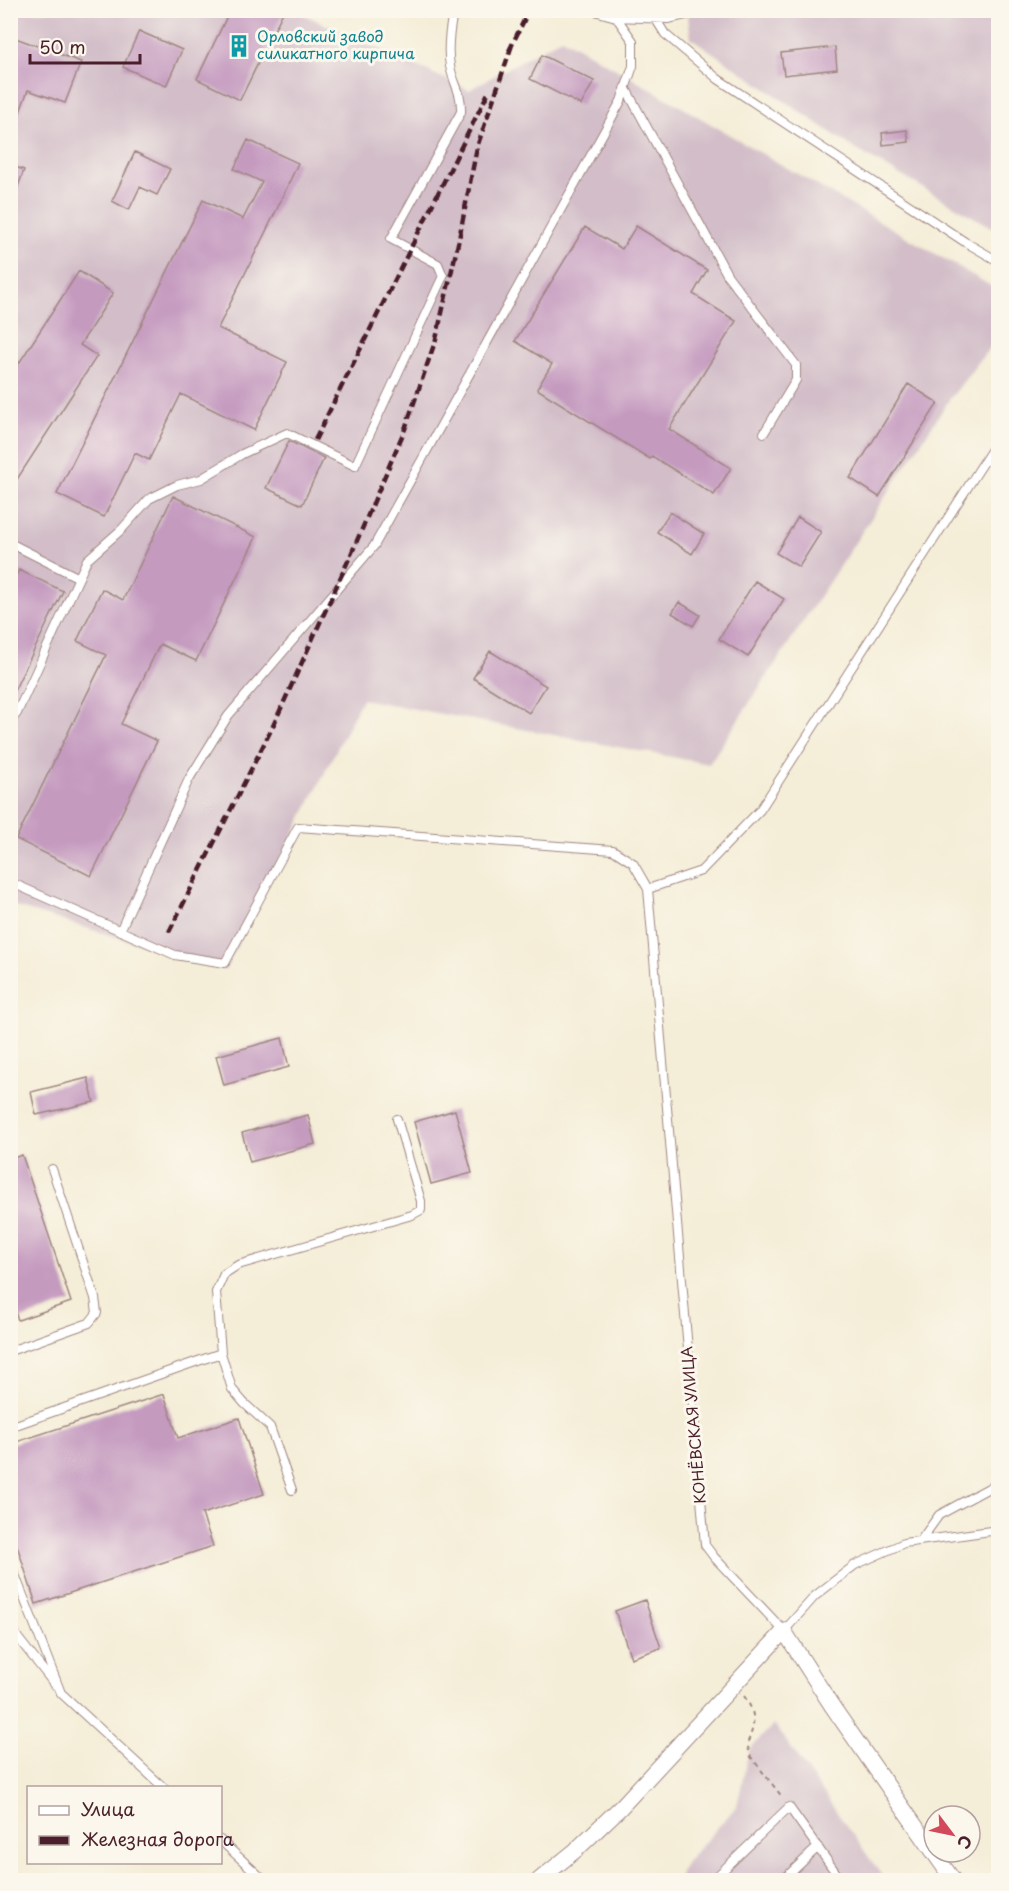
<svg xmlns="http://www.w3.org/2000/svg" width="1009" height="1891" font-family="'Playpen Sans',sans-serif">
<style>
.industrial{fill:#d2bdc8}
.building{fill:#c49abf}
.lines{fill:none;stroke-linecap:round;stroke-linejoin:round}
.service-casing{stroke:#9f8681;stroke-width:10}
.minor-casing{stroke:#9f8681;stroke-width:17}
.path{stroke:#9f8681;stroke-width:2;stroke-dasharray:4.5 4.5;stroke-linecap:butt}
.service{stroke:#fff;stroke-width:8}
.minor{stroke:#fff;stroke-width:15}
.rail{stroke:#4a1f2b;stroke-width:4.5;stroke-dasharray:9 4.5;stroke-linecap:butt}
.labels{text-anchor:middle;stroke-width:6;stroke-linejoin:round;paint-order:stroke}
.culture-label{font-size:15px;fill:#0d838f;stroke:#fbf7ec;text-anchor:start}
.street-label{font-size:15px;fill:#4a1f2b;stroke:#fbf7ec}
</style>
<rect width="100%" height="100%" fill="#fbf7ec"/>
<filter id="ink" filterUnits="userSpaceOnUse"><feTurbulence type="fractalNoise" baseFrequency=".0167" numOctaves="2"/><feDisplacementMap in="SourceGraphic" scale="12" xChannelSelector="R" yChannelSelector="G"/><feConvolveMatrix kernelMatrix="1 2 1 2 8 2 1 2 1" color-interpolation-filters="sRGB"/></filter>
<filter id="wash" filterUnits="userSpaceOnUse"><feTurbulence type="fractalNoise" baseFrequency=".008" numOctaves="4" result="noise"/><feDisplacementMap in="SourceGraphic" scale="24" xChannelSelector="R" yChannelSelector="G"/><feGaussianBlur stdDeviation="1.35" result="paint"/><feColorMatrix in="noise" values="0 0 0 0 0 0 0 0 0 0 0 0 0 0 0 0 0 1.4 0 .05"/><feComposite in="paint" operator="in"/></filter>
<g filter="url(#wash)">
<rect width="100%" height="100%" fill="#f4edd7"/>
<!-- industrial -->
<path class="industrial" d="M10,11H296L469,90L562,38L998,290V337L949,400L709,764L362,699L225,970L11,905Z
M687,11H998V231L857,150L691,38Z
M774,1724L885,1880H678L684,1865L737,1806L749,1750Z"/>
<g id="blocks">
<!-- building -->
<path class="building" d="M230,10H284L240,100L197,79Z
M139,31L182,50L166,86L123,67Z
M10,36L81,62L65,103L28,90L12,134Z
M835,47L837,69L784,75L781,53Z
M542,55L594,81L581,105L530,79Z
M907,130L909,142L883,145L882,133Z
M248,140L298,163L277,209L218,328L287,362L254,430L181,394L149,460L135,453L104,517L57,494L203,200L243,219L262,182L234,169Z
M135,152L170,169L157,195L140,187L129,210L112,201Z
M10,165L24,170L12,203H10Z
M636,226L707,270L693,294L736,321L669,429L731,468L714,495L652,456L650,459L537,389L552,364L515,341L585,227L622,249Z
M79,271L113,293L80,345L97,356L10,490V377Z
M908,384L938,403L879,497L850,478Z
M289,441L324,458L302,505L266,488Z
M173,496L256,537L196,661L160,644L121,724L157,741L91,876L16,839L106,655L77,641L102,589L123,600Z
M670,512L704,534L692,554L657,532Z
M798,517L821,532L799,567L776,553Z
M19,570L63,591L10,699V587Z
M755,581L784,599L748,657L719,639Z
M679,602L700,615L693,626L672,613Z
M490,651L546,686L529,713L473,678Z
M282,1038L289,1067L224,1085L216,1056Z
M88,1078L94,1102L36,1115L31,1092Z
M455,1110L472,1173L431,1184L414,1122Z
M308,1115L315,1144L250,1162L242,1133Z
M22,1155L71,1302L18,1320L10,1298V1159Z
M164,1394L178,1438L239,1418L264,1494L202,1514L213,1546L36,1604L10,1524V1444Z
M645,1600L661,1648L631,1658L615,1611Z"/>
</g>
</g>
<g filter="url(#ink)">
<use href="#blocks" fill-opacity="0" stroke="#9f8681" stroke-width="1.5"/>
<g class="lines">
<!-- service casing -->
<g class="service-casing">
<path id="service" d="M441,10L452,18L463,10
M591,10L616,17L668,19L708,10
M655,18L665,34L718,79L965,242L998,261
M625,87L728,276L796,365V380L764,433
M10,547L12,544L79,578
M10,722L17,713L87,560L122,529L149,499L177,485L201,479L242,454L287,433L355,466L443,276L438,264L391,239L461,112C462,92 453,83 450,66C447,49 449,34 452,18
M10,882L175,955L225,963L298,827L613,850L633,863L648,889L705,1545L714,1557L784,1631L815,1596L855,1565L904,1543L998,1530
M648,889L701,871L760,810L998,440
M120,931L189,779L228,716L374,546L621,101L633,66V41L616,17
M10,1351L89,1323L97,1313L95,1298L52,1169
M221,1353L216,1292L224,1274L238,1265L412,1215L421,1210V1201L397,1119
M10,1427L221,1353L232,1389L244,1403L270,1427L292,1490
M921,1540L939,1515L998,1483
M10,1562L61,1693L164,1788
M10,1624L18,1638L55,1685
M220,1840L264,1880
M713,1880L789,1807L841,1880
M783,1880L818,1847"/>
</g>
<!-- minor casing -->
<g class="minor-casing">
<path id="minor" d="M539,1880L576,1850L621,1807L784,1631L832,1706L953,1880"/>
</g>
<!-- path -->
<path class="path" d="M744,1696C757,1714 755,1725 747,1744L751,1757L783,1798"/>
<!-- service -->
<use href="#service" class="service"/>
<!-- minor -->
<use href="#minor" class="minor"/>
<!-- rail -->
<path class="rail" d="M509,51L529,10
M315,440L489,91
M169,932L273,726L353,550L405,429L436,339L459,239L477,147L512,45"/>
</g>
</g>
<!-- icons -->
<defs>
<g id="building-bare" transform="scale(1.8)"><path d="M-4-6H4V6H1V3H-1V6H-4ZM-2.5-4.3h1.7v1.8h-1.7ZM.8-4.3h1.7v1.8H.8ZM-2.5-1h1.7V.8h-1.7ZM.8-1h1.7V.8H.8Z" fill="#0f9aa8" stroke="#fbf7ec" stroke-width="2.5" paint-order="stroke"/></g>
</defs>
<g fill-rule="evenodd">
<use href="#building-bare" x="239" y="46"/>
</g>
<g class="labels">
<!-- culture labels -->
<g class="culture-label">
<text x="257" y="42">Орловский завод<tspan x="257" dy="17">силикатного кирпича</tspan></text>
</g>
<!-- street labels -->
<g class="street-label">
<text transform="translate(694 1425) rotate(-95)" y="5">КОНЁВСКАЯ УЛИЦА</text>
</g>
</g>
<!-- margin -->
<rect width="1009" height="1891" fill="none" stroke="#fbf7ec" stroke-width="36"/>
<!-- legend -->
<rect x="27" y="1786" width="195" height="78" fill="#fbf7ec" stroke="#b4a19f" stroke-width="1.5"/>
<rect x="39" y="1806" width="30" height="9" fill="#ffffff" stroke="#b4a19f" stroke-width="1.5"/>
<text x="81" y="1816" font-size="18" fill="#4a1f2b">Улица</text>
<rect x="39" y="1836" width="30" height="9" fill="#4a1f2b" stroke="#b4a19f" stroke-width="1.5"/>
<text x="81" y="1846" font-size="18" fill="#4a1f2b">Железная дорога</text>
<!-- north arrow -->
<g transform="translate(952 1834) rotate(122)"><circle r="28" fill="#fbf7ec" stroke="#b4a19f" stroke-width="1.5"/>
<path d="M0-4.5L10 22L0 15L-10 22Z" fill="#d1495b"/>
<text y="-9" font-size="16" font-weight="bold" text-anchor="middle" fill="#4a1f2b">С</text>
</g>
<!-- scale -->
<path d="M30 54v9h110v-9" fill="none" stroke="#4a1f2b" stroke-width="3"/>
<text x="39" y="54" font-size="18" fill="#4a1f2b" stroke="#fbf7ec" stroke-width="4.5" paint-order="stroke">50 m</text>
</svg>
